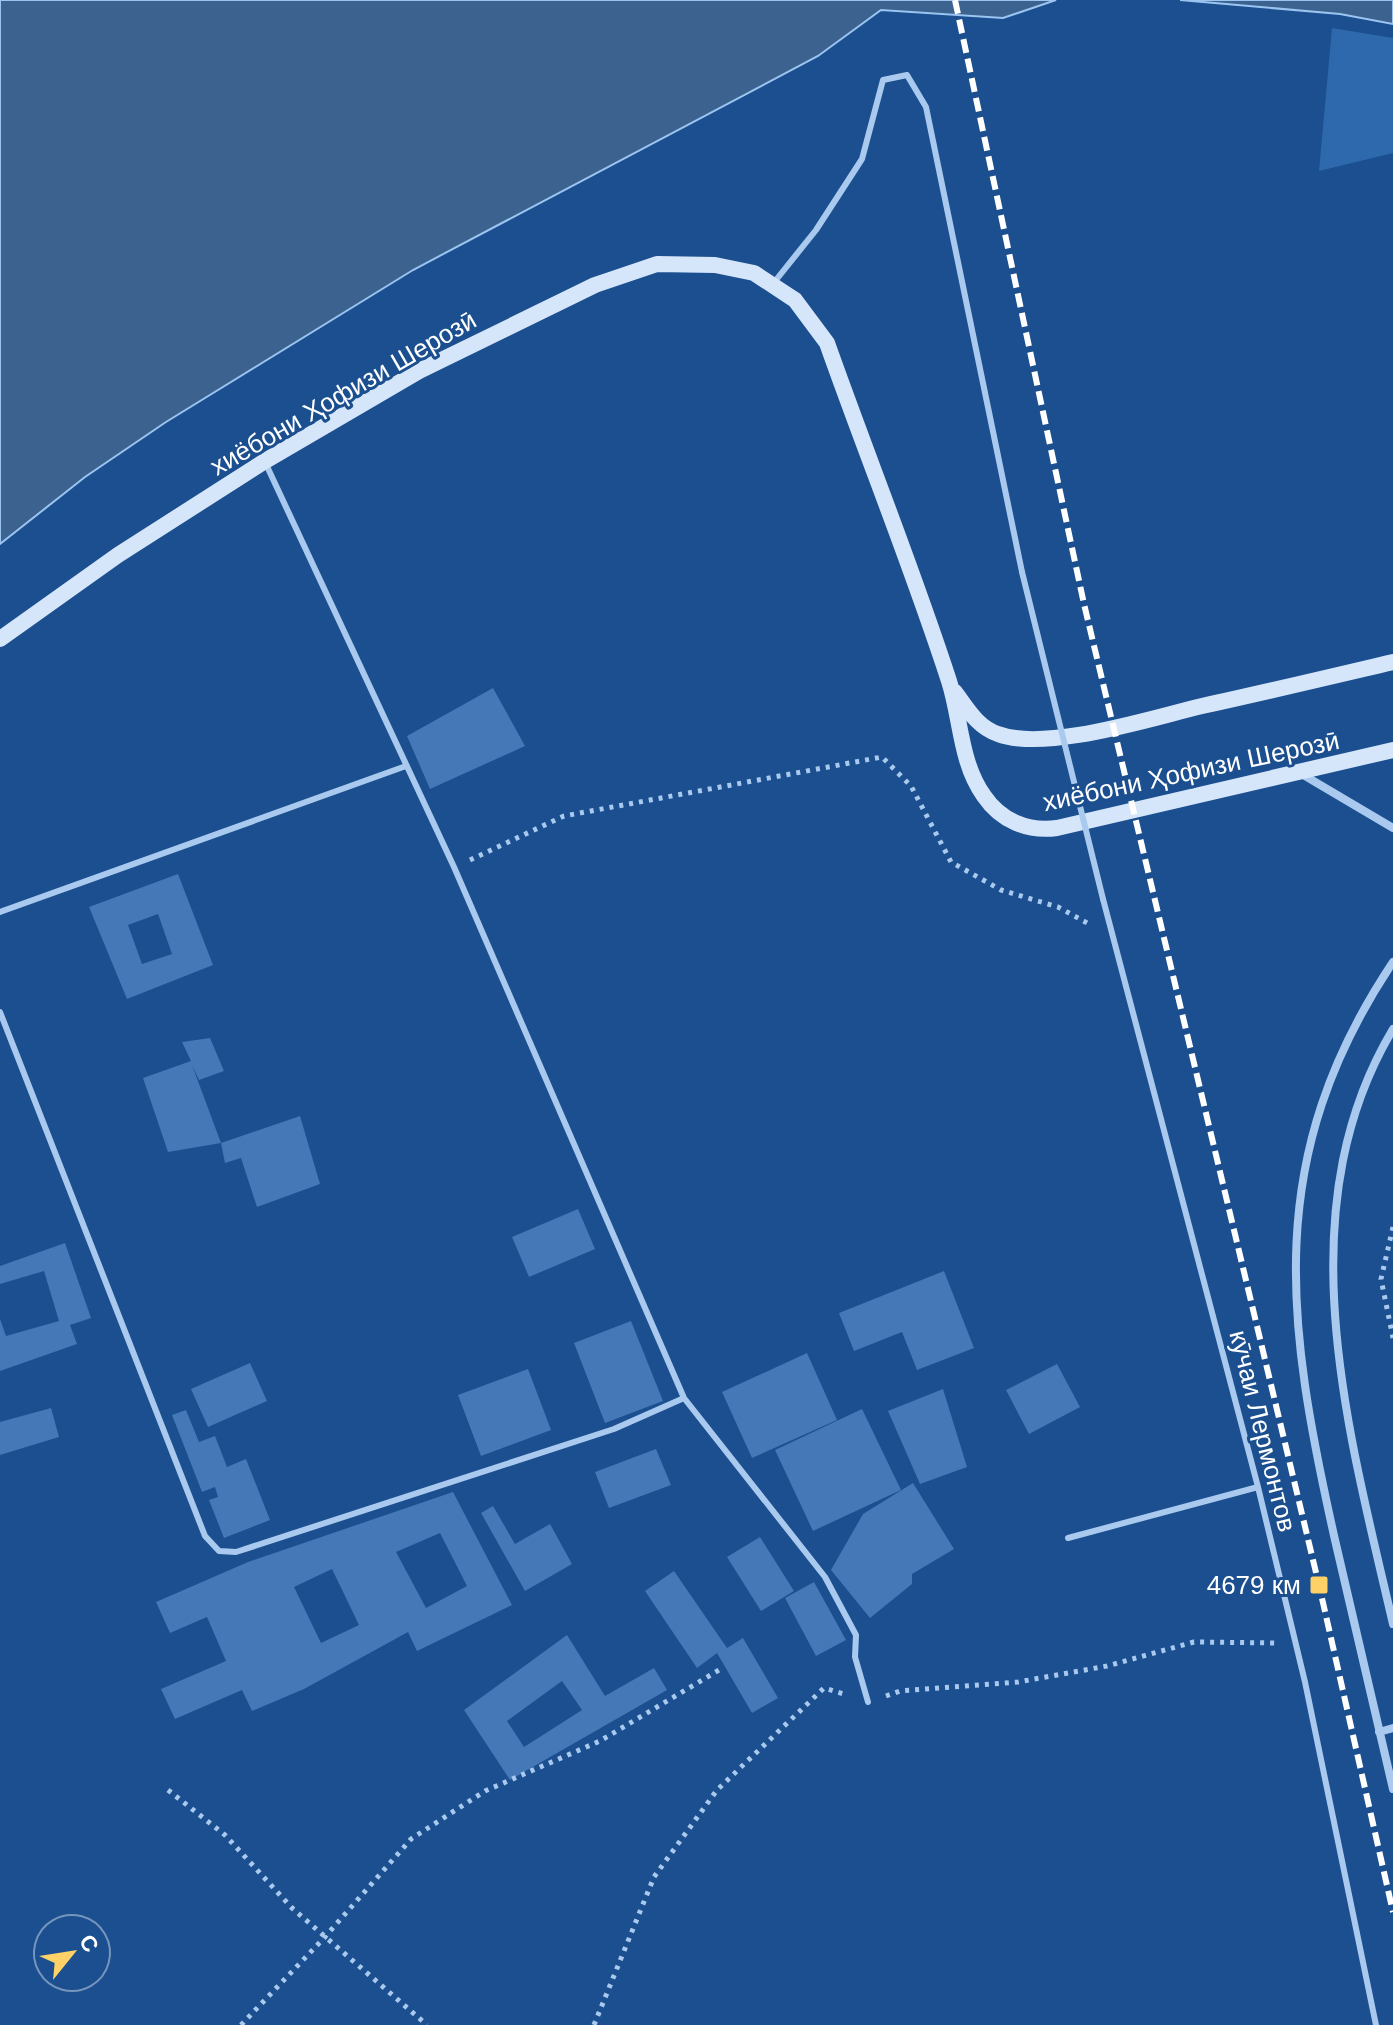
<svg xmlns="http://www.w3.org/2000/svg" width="1393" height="2025" font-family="Arial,sans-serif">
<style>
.green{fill:#2e69ad}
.water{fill:#3c6290;stroke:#9cc4f0;stroke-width:2}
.building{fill:#4478b7;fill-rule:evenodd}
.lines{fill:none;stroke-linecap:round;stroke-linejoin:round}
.path{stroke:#a9c9ee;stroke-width:5;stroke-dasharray:4 6;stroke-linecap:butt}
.service{stroke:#a9c9ee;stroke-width:6}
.minor{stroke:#a9c9ee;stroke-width:8}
.secondary{stroke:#d6e6fa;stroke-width:16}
.rail{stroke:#fff;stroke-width:6;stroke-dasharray:14 6;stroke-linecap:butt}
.service-bridge{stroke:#a9c9ee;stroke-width:6}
.poi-dot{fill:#ffd166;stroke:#1b4f8f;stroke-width:3}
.labels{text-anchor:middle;stroke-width:6;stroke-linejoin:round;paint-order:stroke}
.street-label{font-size:26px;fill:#fff;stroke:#1b4f8f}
.poi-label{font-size:26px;fill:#fff;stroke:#1b4f8f;text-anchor:end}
</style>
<rect width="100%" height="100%" fill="#1b4f8f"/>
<!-- green -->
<path class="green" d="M1332,28L1393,38V153L1319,171Z"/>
<!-- water -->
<path class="water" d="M0,0H1056L1003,18L881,10L818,56L413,270L166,422L85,477L0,544Z
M1180,0H1393V24L1340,14Z"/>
<!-- building -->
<path class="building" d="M493,688L525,746L430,789L407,736Z
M178,874L213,965L127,999L89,907ZM158,914L172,954L142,964L128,925Z
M210,1038L224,1071L199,1080L192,1065L221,1143L168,1152L143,1078L191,1061L182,1042Z
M300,1116L320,1184L257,1207L241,1158L225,1163L221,1143Z
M578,1209L595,1249L529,1277L512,1237Z
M65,1243L91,1318L70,1325L77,1344L0,1371V1319L6,1336L59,1321L44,1271L0,1284V1266Z
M944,1271L974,1348L917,1370L902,1332L854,1351L839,1313Z
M631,1321L663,1401L605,1423L574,1343Z
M807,1353L837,1420L752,1458L722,1392Z
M250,1363L267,1401L208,1427L191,1389Z
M1057,1364L1080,1407L1029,1434L1006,1390Z
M528,1369L551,1430L481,1456L458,1395Z
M943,1389L967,1467L920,1484L888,1411Z
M51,1408L59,1437L0,1455V1422Z
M862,1409L901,1490L813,1531L775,1450Z
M186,1410L199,1442L215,1436L227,1467L246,1459L270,1520L224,1538L209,1500L218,1497L215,1487L202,1492L172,1415Z
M656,1449L671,1485L609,1508L595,1472Z
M913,1483L954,1549L912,1574V1584L870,1618L831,1570L863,1514Z
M453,1492L512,1605L417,1651L408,1632L304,1689L252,1711L242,1690L175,1719L161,1689L226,1661L207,1617L170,1633L156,1602L248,1562ZM440,1533L467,1586L426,1608L396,1552ZM332,1569L359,1625L321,1643L294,1587Z
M493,1506L515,1544L550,1524L572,1564L525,1591L481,1513Z
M760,1537L794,1591L761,1611L727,1557Z
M674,1571L727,1648L743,1638L778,1698L752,1713L717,1653L697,1668L645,1591Z
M814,1582L846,1640L816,1656L785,1598Z
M567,1635L605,1696L654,1668L667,1690L510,1780L464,1710ZM562,1681L582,1710L524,1747L507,1721Z"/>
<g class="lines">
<!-- path -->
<path class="path" d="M470,860L564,816L882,757L911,786L951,862L1001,890L1058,907L1089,924
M1393,1227L1381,1279L1393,1338
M886,1696L900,1691L1018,1682L1107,1666L1194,1642L1279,1643
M168,1790L225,1835L292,1908L427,2025
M241,2025L324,1938L411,1839L485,1791L600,1741L719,1670
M594,2025L654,1877L717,1790L824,1688L847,1695"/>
<!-- service -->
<path class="service" d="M772,285L816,230L862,159L883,80L907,75L926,107L1022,572
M265,462L454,867L684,1398L825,1577L856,1635L855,1657L868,1702
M1103,899L1258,1487L1305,1682L1376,2025
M0,912L406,766
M0,1012L205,1536L219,1551L236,1552L614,1429L684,1398
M1068,1538L1258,1487"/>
<!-- minor -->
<path class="minor" d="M1300,773L1393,828
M1393,962C1262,1158 1286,1322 1335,1540C1354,1623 1373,1706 1393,1789
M1393,1029C1284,1211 1349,1433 1393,1624
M1379,1732L1393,1728"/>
<!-- secondary -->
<path class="secondary" d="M0,639L118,555L265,461L419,371L595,285L657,264L715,265L754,273L795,300L827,343C867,456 912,567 949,681C961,718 960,763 984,796C1001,821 1028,832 1057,828L1393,750
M955,692C967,708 977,727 998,734C1046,752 1151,718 1202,706C1266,692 1329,677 1393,662"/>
<!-- rail -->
<path class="rail" d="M955,0L1084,604L1319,1585L1393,1912"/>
<!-- service-bridge -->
<path class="service-bridge" d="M1022,572L1103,899"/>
</g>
<!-- markers -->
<rect class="poi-dot" x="1309" y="1575" width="20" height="20" rx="4"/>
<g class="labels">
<!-- street labels -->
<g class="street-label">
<text transform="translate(343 393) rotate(-30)" y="9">хиёбони Ҳофизи Шерозӣ</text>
<text transform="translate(1191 771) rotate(-12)" y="9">хиёбони Ҳофизи Шерозӣ</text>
<text transform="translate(1263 1431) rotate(76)" y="9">кӯчаи Лермонтов</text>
</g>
<!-- poi labels -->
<g class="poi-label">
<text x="1301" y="1594">4679 км</text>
</g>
</g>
<!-- north arrow -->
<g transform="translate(72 1953) rotate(60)"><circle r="38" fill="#1b4f8f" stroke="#7695bc" stroke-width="2"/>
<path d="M0-6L14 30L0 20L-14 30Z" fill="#ffd166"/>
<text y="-12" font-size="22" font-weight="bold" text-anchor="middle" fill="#ffffff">С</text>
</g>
</svg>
